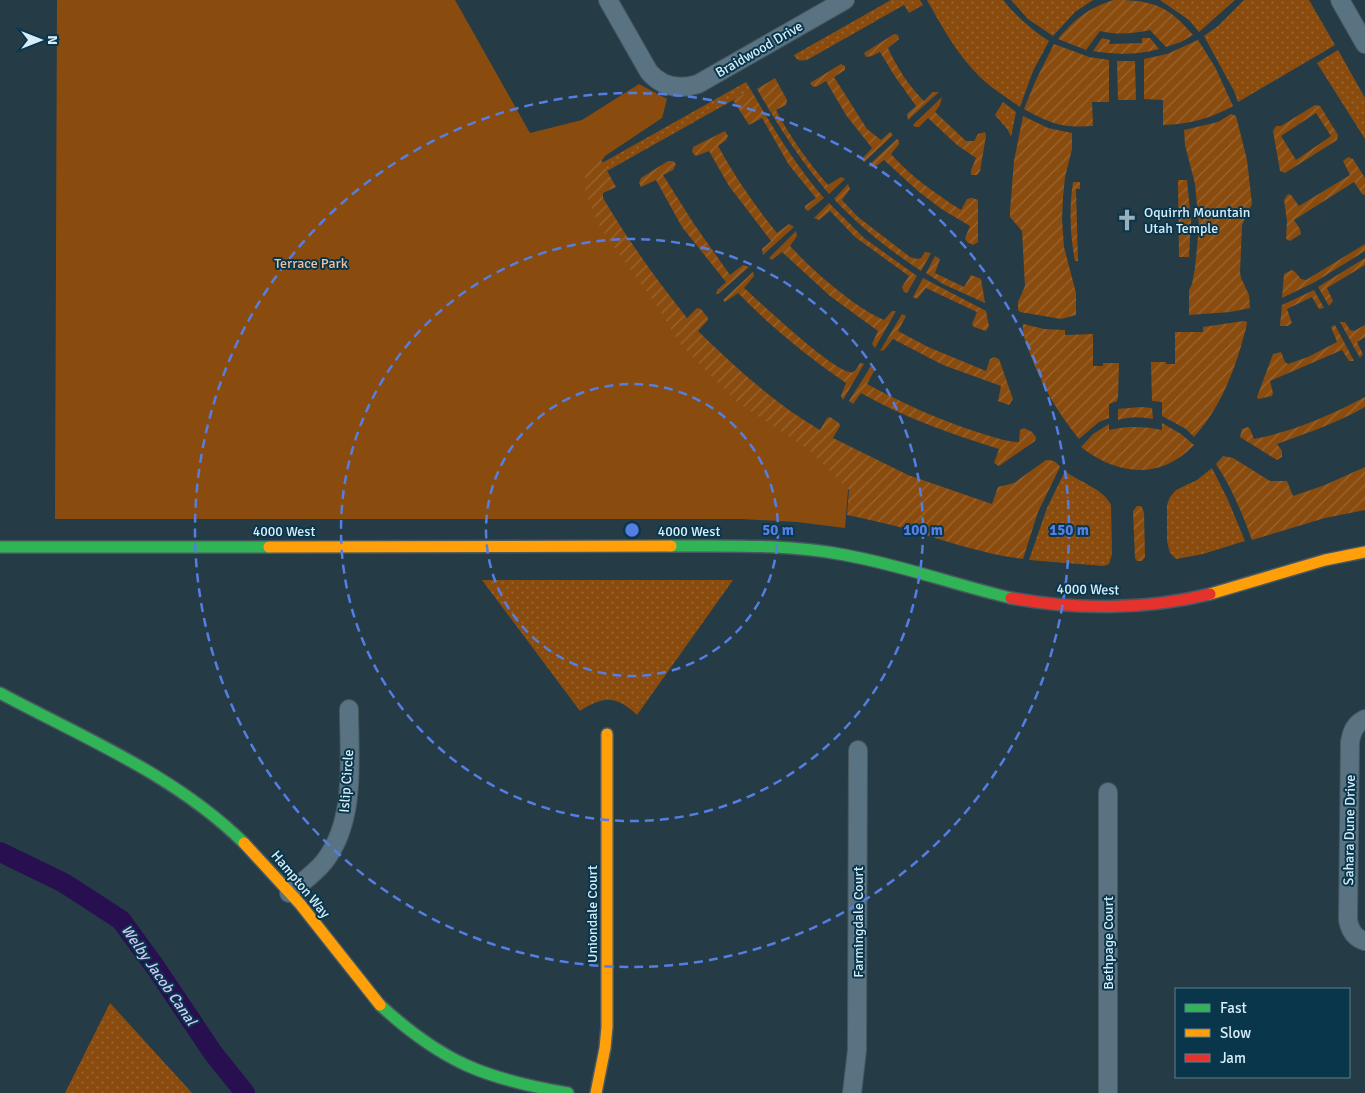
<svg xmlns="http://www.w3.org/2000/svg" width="1365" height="1093" font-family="Signika,sans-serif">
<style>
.grass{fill:url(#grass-dots)}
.park{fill:#8a4c0e}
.garden{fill:url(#garden-furrows);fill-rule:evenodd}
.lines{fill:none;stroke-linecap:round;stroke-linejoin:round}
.canal{stroke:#281050;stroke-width:20}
.street-casing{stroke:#475860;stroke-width:20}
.fast-casing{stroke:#475860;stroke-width:14}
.slow-casing{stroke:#475860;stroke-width:14}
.jam-casing{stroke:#475860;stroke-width:14}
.street{stroke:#5a7382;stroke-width:18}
.fast{stroke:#30b455;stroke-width:11}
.slow{stroke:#ff9f0a;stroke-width:11}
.jam{stroke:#e5322d;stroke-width:11}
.ring{fill:none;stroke:#557ee2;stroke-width:2.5;stroke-dasharray:9 6}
.labels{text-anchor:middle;stroke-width:4;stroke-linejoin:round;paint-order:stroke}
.street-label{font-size:14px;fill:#d7edfa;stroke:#0a364b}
.poi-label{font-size:14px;fill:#d7edfa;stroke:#0a364b;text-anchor:start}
.park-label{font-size:14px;fill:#f0c0a1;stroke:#0a364b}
.water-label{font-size:15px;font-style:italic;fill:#d2c7f9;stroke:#0a364b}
.centre{fill:#557ee2;stroke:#0a364b;stroke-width:2.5}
.ring-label{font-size:15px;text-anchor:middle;font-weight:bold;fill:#557ee2;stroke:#0a364b;stroke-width:4;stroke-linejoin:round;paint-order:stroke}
</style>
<defs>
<pattern id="grass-dots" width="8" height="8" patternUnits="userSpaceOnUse" patternTransform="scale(1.25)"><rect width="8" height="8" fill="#8a4c0e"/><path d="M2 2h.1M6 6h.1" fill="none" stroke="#9a6632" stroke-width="1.8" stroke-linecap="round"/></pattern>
<pattern id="garden-furrows" width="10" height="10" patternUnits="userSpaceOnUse" patternTransform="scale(1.25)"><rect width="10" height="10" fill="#8a4c0e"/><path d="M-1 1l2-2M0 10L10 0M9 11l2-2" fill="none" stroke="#9a6632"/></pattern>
</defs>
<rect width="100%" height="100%" fill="#253c47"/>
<!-- grass -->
<path class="grass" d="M891,0H920L923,5L909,13L904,5L807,60C800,61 797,61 794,55Z
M927,0H1003C1016,16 1032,30 1049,41L1033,71L1020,107C1006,97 991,88 979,76C957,54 942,27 927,0Z
M1011,0H1093L1075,12L1053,36L1028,19Z
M1160,0H1235L1199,32L1189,20Z
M1244,0H1309L1335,45L1238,102L1234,91L1204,36L1218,26Z
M1338,50L1365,98V139L1317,63Z
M746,82L751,90L607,171L602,163Z
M1003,102L1016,112L1011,137L1008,130L995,115Z
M1212,468L1228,500L1245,541L1203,554L1176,559L1170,553L1167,541V505L1170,497L1176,490L1197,480Z
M1065,471C1079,482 1104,489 1111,505L1112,554L1109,564L1104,566L1029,560L1047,508Z
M482,580H733L637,715C616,695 603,696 580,711Z
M110,1003L192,1093H65Z"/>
<!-- park -->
<path class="park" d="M57,0H455L530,133L582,120L639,84L667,99L662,118L605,156L589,180L686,326L750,386L851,453L845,528L797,522L742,519H55Z"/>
<!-- garden -->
<path class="garden" d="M1114,0C1151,0 1168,5 1193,35L1181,42L1166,47L1150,30C1132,34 1118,35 1100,31L1086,50L1058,39C1075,19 1088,8 1114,0Z
M894,34L898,35L899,39L888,48C897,68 909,86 924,101L933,92H939L908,120L907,114L916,106L894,75L880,52L872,56L866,57L864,53Z
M1102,38L1110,40L1109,44L1142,43V38H1150L1159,49C1136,55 1116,55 1093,51Z
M1198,40L1215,67L1233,106C1210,119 1189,124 1163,125V100L1144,99V59L1167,54Z
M1054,44L1089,57L1109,60V102H1092L1093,126C1062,128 1051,124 1024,109L1035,82Z
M1117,61H1135L1136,100H1118Z
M841,64L845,66V70L834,77L867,129L881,140L890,132L893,135L864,162L862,159L872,148L846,115L826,81L816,87L812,86L810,83Z
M775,78L787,100L786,105L776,110C790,137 808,162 828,185L841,177L845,179L829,194C801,161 778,126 757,89Z
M751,90C773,128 795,165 824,198L808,211L805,209V206L816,198L789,165L762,118L749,125L733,100Z
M942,97L940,105L935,112L966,141H974L978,134L985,132L986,136L980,171L977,175H971V170L976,158L957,145L928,118L919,127H915L913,125Z
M1315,105L1320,106L1338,135L1337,140L1285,173L1280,171L1273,131L1276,126H1281ZM1316,113L1331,136L1296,160L1281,136Z
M1231,114L1236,116L1247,160L1252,204L1242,225L1240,272L1241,278L1249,295L1250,308L1230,312L1189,315V290L1192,284L1195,268L1199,226L1195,184L1185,145L1184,130L1218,122Z
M1023,116L1048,128L1072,133V149L1065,177L1063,197L1062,219L1064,247L1076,293V315L1061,319L1020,312L1018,310V302L1025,286L1022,231L1010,217V211L1014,161Z
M725,131L728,136L726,140L718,146C735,177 755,206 777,233L789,224L794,227L763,255L762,249L771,241L729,186L709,151L696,156L692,152L693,147Z
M897,139L899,141V144L891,154C910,176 936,194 961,210L967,199L972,198L978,200V242L973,245L967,242L965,238L970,226L943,210L919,192L884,160L875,167L868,166Z
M1348,157L1353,159L1365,178V195L1362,194L1354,182L1294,220L1300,229L1301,234L1290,241L1286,239L1287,221L1284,200L1288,194L1291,195L1299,206L1350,175L1343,161Z
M601,160L616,187L603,193V198C628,240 656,279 687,318L697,308L701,309L708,318V320L698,331C735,367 775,404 820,430L827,418L830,417L839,423L840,426L833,438L908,475L992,504L998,487L1014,483L1046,460C1053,460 1056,461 1060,467L1038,512L1023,559C982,554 943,540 903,528C885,523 866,519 847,515L849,490L809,450L737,402L681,345L655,303L601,229L585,192V176L591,166Z
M668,161H673L676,164L673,170L663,175L694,224L730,275L743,265L749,267L718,294H716L717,290L726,282L682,227L656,180L641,187L639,183L641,178Z
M1178,180H1187L1191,221L1189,257H1179Z
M1073,182H1080V189H1076L1078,261H1075C1070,235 1069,209 1073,182Z
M848,184L850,189L842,200L858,217L910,257L917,259L921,258L925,252L931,253L921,271C889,250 860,227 834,199Z
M829,203L864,238L917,276L907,293L904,292L902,287L909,276L855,237L830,211L819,220L814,218Z
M796,231L797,236L790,246C812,270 855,308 884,320L892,311H896L875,348L872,344L878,331L830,296L782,252L772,260L769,258Z
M1365,244V251L1315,282L1282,298L1284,274L1292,270L1295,272L1301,279L1306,280Z
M935,256L940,259L935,273L964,287L971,275L981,279L985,303L943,284L926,273Z
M1365,258V265L1327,288L1333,301L1329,306L1318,287Z
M753,272L754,276L744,288C758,300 838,377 853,372C857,370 858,366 860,363L864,364L843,400L841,396L846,383C807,356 771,327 738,293L725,302L723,300Z
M923,278L986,311L989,326L986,331L974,327L972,324L977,312L926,288L917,299L913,297Z
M1314,290L1324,308L1319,309L1312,297L1287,309L1292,323L1288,326H1280L1282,305Z
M902,314L906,316L898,331L928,347L986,371L990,359L994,357L999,359L1013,399L1009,405L998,401L1001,386L943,365L893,339L884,350L880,351Z
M1244,321L1247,322L1246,328C1236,367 1222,406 1194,437L1186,429L1162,416V402L1152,401L1151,362H1166V364H1175V332H1203V327Z
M1340,322H1345L1350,330L1354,331L1365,325V337L1357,342L1363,354L1360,358Z
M1023,324L1044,329L1065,330V335L1093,334V366H1103V363H1119L1118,397L1117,401L1109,404V418L1099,422L1079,439C1057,412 1041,384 1029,351C1026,343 1022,333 1023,324Z
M1335,325L1354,361H1349L1342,350L1270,381L1273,393L1272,396L1258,399L1257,397L1273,354L1281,352L1285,362L1288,364L1308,357L1337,342L1331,327Z
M871,366L874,371L867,384C902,403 939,420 977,432C991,436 1005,442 1019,442L1020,430L1024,428L1032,432L1036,437L1035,441L999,466L994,463L999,449C951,434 905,418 861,393L853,404L849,401Z
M1365,397V407C1337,423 1307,433 1277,444L1282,451V457L1277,460L1240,437L1242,429L1248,427L1250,429L1254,439C1292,432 1331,415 1365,397Z
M1141,407L1152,408L1153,419C1141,417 1130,416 1118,420V409Z
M1162,423L1181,434L1194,445C1160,481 1117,475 1081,447L1093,434L1109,424V430C1127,426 1143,426 1162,430Z
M1223,456L1233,458L1270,481H1287L1293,496L1325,485L1365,467V510L1325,518L1252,540C1242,513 1232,488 1216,464Z
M1137,506H1141L1144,512L1145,557L1142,561H1137L1135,558L1133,511Z"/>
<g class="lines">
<!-- canal -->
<path class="canal" d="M0,852L64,883L121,920L156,968L213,1053L245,1093"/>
<!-- street casing -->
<g class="street-casing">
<path id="street" d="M608,0L649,72C662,87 679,90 698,84L845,0
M1340,0L1365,44
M1365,719C1355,724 1352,731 1350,742L1348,920C1350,930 1354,938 1365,941
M289,893C301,883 314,874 324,862C357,820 349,758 349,709
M852,1093L857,1050L858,750
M1108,1093V792"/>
</g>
<!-- fast casing -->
<g class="fast-casing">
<path id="fast" d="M671,546C730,546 788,544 845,555C901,565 955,585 1011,598
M0,547H269
M0,693C84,738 175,775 244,843
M380,1005C442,1062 485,1079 568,1093"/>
</g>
<!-- slow casing -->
<g class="slow-casing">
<path id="slow" d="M269,547L671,546
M1210,594L1325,560L1365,552
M244,843L300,904L380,1005
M596,1093L605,1048L607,1027V734"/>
</g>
<!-- jam casing -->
<g class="jam-casing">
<path id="jam" d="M1011,598C1075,610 1146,610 1210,594"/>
</g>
<!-- street -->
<use href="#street" class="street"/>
<!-- fast -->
<use href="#fast" class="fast"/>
<!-- slow -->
<use href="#slow" class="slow"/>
<!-- jam -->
<use href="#jam" class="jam"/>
</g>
<!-- distance rings -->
<g class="ring">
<circle cx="632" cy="530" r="146"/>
<circle cx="632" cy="530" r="291"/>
<circle cx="632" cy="530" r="437"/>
</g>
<!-- icons -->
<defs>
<g id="church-bare" transform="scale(1.725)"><path d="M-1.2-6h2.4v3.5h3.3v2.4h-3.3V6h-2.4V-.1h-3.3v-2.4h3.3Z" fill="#99afbb" stroke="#0a364b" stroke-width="2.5" paint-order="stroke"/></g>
</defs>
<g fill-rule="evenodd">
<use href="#church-bare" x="1127" y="220"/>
</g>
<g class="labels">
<!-- street labels -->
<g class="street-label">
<text transform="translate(759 49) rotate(-30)" y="5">Braidwood Drive</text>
<text x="284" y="536">4000 West</text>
<text x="689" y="536">4000 West</text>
<text transform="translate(1088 589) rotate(1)" y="5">4000 West</text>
<text transform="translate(346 781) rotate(-86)" y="5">Islip Circle</text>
<text transform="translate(1349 830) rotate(-89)" y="5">Sahara Dune Drive</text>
<text transform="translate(301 884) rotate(50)" y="5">Hampton Way</text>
<text transform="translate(592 914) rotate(-90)" y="5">Uniondale Court</text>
<text transform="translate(858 922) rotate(-90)" y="5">Farmingdale Court</text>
<text transform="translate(1108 943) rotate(-90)" y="5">Bethpage Court</text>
</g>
<!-- poi labels -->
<g class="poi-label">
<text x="1144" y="217">Oquirrh Mountain<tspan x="1144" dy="16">Utah Temple</tspan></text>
</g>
<!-- park labels -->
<g class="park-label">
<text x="311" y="268">Terrace Park</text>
</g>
<!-- water labels -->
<g class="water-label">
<text transform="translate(159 975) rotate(55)" y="5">Welby Jacob Canal</text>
</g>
</g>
<circle cx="632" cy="530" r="8" class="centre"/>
<g class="ring-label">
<text x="778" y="535">50 m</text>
<text x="923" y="535">100 m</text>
<text x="1069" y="535">150 m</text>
</g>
<!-- legend -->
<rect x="1175" y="988" width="175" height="90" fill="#0a364b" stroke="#5c7f91"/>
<rect x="1185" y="1004" width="25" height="8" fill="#30b455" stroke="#5c7f91"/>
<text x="1220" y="1013" font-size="15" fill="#d7edfa">Fast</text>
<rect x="1185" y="1029" width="25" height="8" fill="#ff9f0a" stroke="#5c7f91"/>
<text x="1220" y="1038" font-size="15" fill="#d7edfa">Slow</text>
<rect x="1185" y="1054" width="25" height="8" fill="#e5322d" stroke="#5c7f91"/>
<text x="1220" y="1063" font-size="15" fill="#d7edfa">Jam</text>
<!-- north arrow -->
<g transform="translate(40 40) rotate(90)" stroke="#0a364b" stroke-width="4" paint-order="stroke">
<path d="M0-4L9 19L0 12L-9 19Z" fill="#d7edfa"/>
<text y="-8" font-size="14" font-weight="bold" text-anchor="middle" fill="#d7edfa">N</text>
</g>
</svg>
